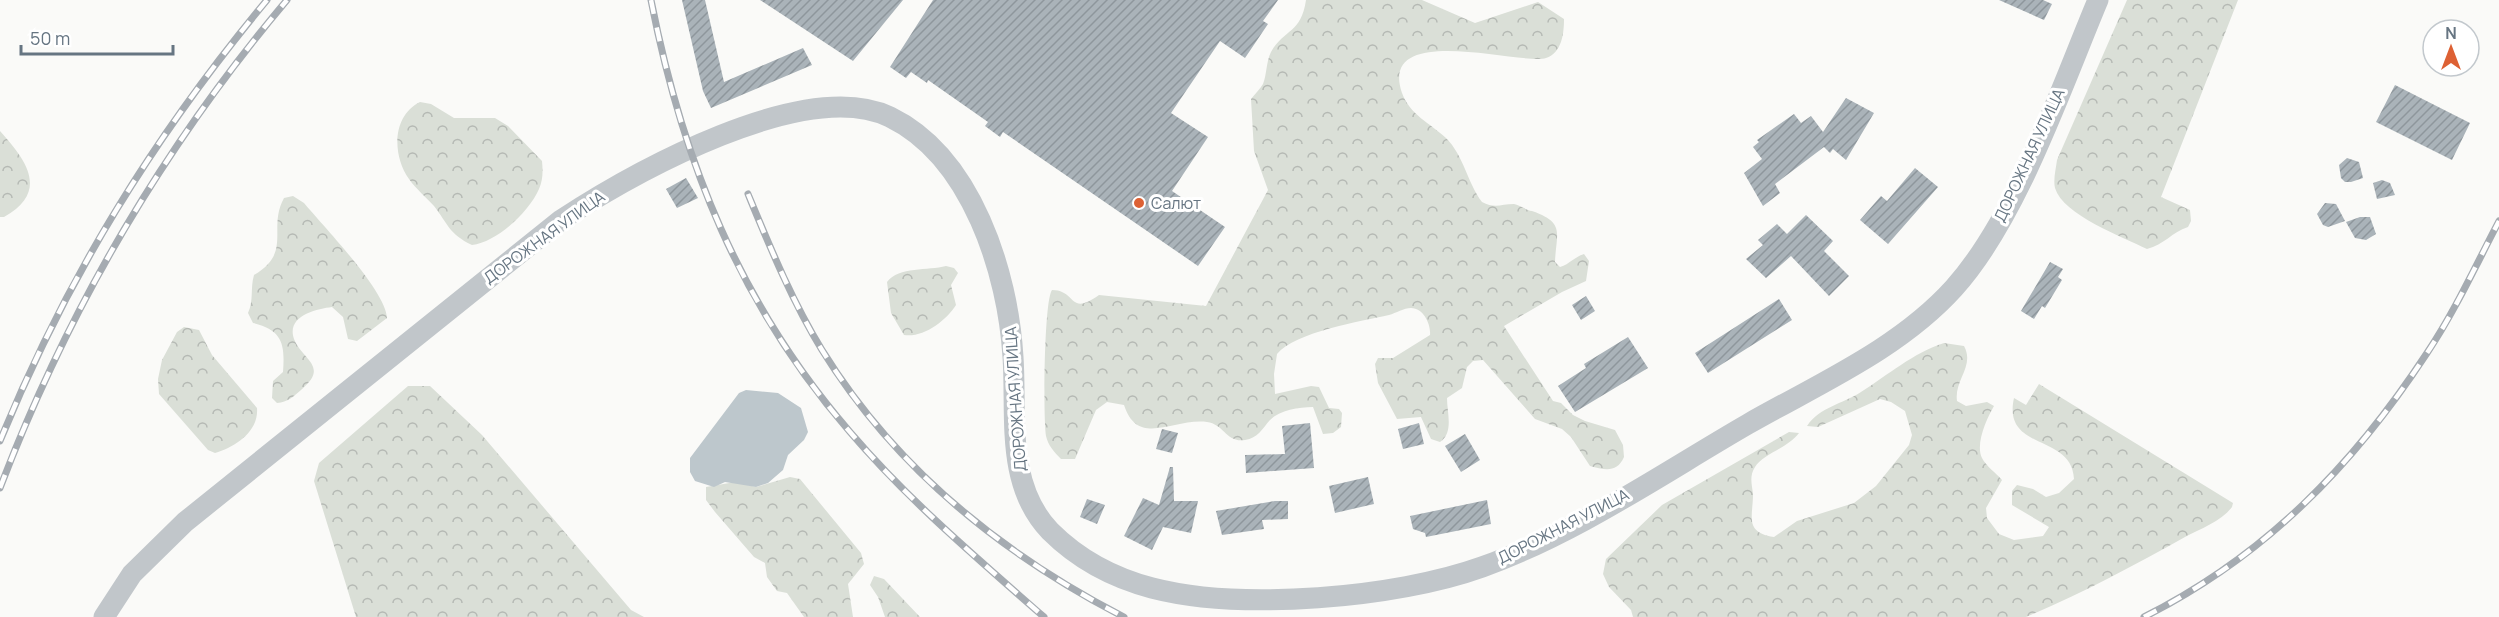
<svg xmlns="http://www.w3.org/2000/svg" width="2499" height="617" font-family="Manrope,sans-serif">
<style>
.forest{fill:url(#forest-crowns)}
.water{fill:#bdc7cc}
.building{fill:url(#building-hatch)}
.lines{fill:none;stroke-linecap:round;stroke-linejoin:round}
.minor{stroke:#c1c6ca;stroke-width:21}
.rail-casing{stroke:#a5abb1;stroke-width:7}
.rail{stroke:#fff;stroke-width:4.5;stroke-dasharray:14;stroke-linecap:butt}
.poi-dot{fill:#dd6134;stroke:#fff;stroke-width:2}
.labels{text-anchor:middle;stroke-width:6;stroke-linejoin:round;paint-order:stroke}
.street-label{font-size:16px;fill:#667582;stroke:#fff}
.poi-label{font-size:16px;fill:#667582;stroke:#fff;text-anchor:start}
</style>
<defs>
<pattern id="forest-crowns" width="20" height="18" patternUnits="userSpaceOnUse" patternTransform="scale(1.5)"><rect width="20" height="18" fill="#dadfd7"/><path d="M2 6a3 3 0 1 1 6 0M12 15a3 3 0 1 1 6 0" fill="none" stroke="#b5b9b4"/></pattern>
<pattern id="building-hatch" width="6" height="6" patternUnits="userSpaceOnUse" patternTransform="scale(1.5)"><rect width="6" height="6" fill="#aab3b9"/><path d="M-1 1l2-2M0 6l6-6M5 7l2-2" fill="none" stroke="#8e969c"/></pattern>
</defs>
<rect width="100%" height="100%" fill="#fafaf8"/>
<!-- forest -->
<path class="forest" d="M1306,0H1422L1475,23L1538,2L1564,19C1564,33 1562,53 1546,58C1523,66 1377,20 1402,93C1410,115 1430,123 1446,138C1464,156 1467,182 1482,202C1495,209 1501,204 1514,204C1519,205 1526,210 1532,211C1566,223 1556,233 1555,262L1560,267C1570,264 1574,257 1584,254L1589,261L1586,281L1562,292L1504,326L1553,401L1561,403L1573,415L1585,421L1615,430L1623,445L1624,457C1617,473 1605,470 1590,466L1571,437L1562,429L1535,419L1483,360L1473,361L1467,367L1462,388L1447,398C1447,413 1454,432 1440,442L1431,439L1421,417L1397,419L1378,383L1375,364L1378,358H1393L1430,335C1431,325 1424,308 1411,308C1404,308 1396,313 1389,315C1362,321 1295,332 1277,354L1274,374L1275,394L1311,386L1319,387L1329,408L1339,409L1342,413L1341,427L1333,433L1323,434L1313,407C1299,407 1280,410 1270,420C1262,429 1258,438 1245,440C1226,443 1224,424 1207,422C1173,418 1138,448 1124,405L1107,402L1096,410L1075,459H1061C1054,452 1048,445 1046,436C1043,418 1044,300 1052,290C1077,290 1068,317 1099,295L1206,306L1268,190L1254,151L1251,99C1255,94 1260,89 1263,84C1267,74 1266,62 1271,52C1285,28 1301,34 1306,0Z
M2127,0H2238L2161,197L2190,210L2191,221L2188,227C2172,232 2164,245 2147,249C2123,237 2063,215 2055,188C2053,180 2056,168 2057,160Z
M420,102L431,104L454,118H495L508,126L542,161C543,171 543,180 539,189C529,212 497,242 472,245C449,234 448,224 434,206C426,197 416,189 409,179C392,155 392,116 420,102Z
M0,131C26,160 50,191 4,217H0Z
M293,196L304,203C324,227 386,291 387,318L357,341L348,339L343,317L332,307C316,309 286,316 294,339C302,360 330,366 301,390C293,397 288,402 277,403L272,398L273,381L283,372C285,345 283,330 253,323L248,313C254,300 250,289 254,275C293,252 267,229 284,198Z
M946,266L954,268L958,273L951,285L956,305C946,321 923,338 904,335L891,313L887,282C899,266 928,271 946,266Z
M184,327L199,330L212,355L257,408C259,431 236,447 215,453L208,450L159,394L158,379L162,360L177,332Z
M1944,343L1964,346C1975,366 1954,380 1957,401L1966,406L1987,402L1994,406C1987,418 1975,444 1982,458C1986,466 1996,473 2002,480L1986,508L1987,518L1999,534L2014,540L2043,536L2049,527L2012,505V491L2017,485L2033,489L2046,497L2059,493L2074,479C2072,433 2002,452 2014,398L2026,405L2039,384L2233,503L2232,507C2222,521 2200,529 2185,537C2133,566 2081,594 2026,617H1633L1631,610L1609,587L1603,574L1606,559L1662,505L1789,432L1799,433C1788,448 1763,454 1755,467C1749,476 1752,485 1753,494C1753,517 1744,532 1774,537L1797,521L1854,503L1876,486L1909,445L1912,435L1905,411L1891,402L1880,399L1818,427L1807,426C1820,407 1842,404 1861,392C1888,375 1913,353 1944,343Z
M408,386H430L482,435L631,610L644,617H356L314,481L319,463Z
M790,477L800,479L861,553L864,564L848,584L853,617H804L787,593L777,591L767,577L765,563L754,557L715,512L706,500V487L735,482L756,487Z
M874,576L884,579L920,617H885L878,597L870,585Z"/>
<!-- water -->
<path class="water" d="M746,390L778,393L801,408L808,432L804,440L788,455L783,470L768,483L756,487L725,482L714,487L695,481L690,472V458L739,393Z"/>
<!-- building -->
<path class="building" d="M682,0H705L724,82L803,48L812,65L711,108L703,91Z
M760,0H903L853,61Z
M933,0H1278L1263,21L1268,24L1245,58L1220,41L1171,113L1208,137L1172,191L1225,227L1198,266L1003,132L1000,137L985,126L988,122L928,80L927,83L911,72L906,78L890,67Z
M1999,0H2043L2052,4L2044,20Z
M2395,85L2470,123L2452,160L2376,122Z
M1846,98L1874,113L1846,160L1833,149L1830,153L1824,147L1775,184L1780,193L1763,206L1744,173L1762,159L1753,147L1759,142L1757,140L1794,114L1801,123L1811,116L1823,132Z
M2347,158L2359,162L2363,178L2351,182H2345L2341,178L2339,165Z
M1915,168L1938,187L1888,244L1860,220L1881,196L1887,201Z
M686,178L698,198L677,208L666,189Z
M2382,180L2390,183L2395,195L2377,199L2373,183Z
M2325,203L2336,204L2345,221L2328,227L2323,225L2317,214Z
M1806,215L1833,241L1824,251L1849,276L1829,296L1791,256L1766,278L1746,259L1763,245L1758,240L1777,224L1787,234Z
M2360,217H2370L2376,234L2366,240L2355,238L2346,222Z
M2050,262L2063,269L2058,277L2062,280L2045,308L2042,306L2034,319L2021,311Z
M1586,296L1595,311L1581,320L1572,305Z
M1779,299L1792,320L1708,373L1695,353Z
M1628,337L1648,368L1575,412L1558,386L1586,368L1584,364Z
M1310,423L1314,468L1246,473L1245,455L1285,454L1282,426Z
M1419,423L1424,444L1403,449L1398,429Z
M1162,429L1178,433L1172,453L1156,449Z
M1465,434L1480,460L1461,472L1445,446Z
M1170,467H1173L1174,501H1198L1191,533L1163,527L1152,550L1124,536L1143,498L1159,505Z
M1368,477L1374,504L1335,513L1329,486Z
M1087,499L1105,505L1097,524L1080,517Z
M1487,500L1491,524L1426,537L1425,533L1413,529L1410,516Z
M1275,501H1288V519L1262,520L1264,529L1222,535L1216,511Z"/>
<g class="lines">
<!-- minor -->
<path class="minor" d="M104,617L132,574L185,522L561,220C633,173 805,76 890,117C972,157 1008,273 1013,357C1017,416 1005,484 1050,531C1078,559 1114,578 1152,588C1241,611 1396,598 1482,567C1575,534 1663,473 1748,424C1818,384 1899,349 1954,288C2017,218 2061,88 2098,0"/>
<!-- rail casing -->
<g class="rail-casing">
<path id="rail" d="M651,0C683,163 740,305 850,432C908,500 977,558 1044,617
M748,194C770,247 792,301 822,350C895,468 1002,554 1124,617
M0,441C67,277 154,136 267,0
M0,488C68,309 164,146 287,0
M2144,617C2265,556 2353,466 2427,353C2455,311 2476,265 2499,221"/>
</g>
<!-- rail -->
<use href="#rail" class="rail"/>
</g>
<!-- markers -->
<circle class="poi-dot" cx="1139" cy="203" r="6"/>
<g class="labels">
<!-- street labels -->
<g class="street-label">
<text transform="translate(2029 155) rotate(-65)" y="6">ДОРОЖНАЯ УЛИЦА</text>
<text transform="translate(544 237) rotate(-36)" y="6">ДОРОЖНАЯ УЛИЦА</text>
<text transform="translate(1015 399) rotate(-94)" y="6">ДОРОЖНАЯ УЛИЦА</text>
<text transform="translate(1563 526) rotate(-27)" y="6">ДОРОЖНАЯ УЛИЦА</text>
</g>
<!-- poi labels -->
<g class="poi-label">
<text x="1151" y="209">Салют</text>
</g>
</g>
<!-- north arrow -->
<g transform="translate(2451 48)"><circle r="28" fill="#ffffff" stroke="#c2c8cd" stroke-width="1.5"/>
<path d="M0-4.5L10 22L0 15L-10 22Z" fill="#dd6134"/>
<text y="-9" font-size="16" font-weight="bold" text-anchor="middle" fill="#667582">N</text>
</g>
<!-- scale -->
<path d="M21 45v9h152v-9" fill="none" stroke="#667582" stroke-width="3"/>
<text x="30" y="45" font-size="18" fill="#667582" stroke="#ffffff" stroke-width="4.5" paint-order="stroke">50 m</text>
</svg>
